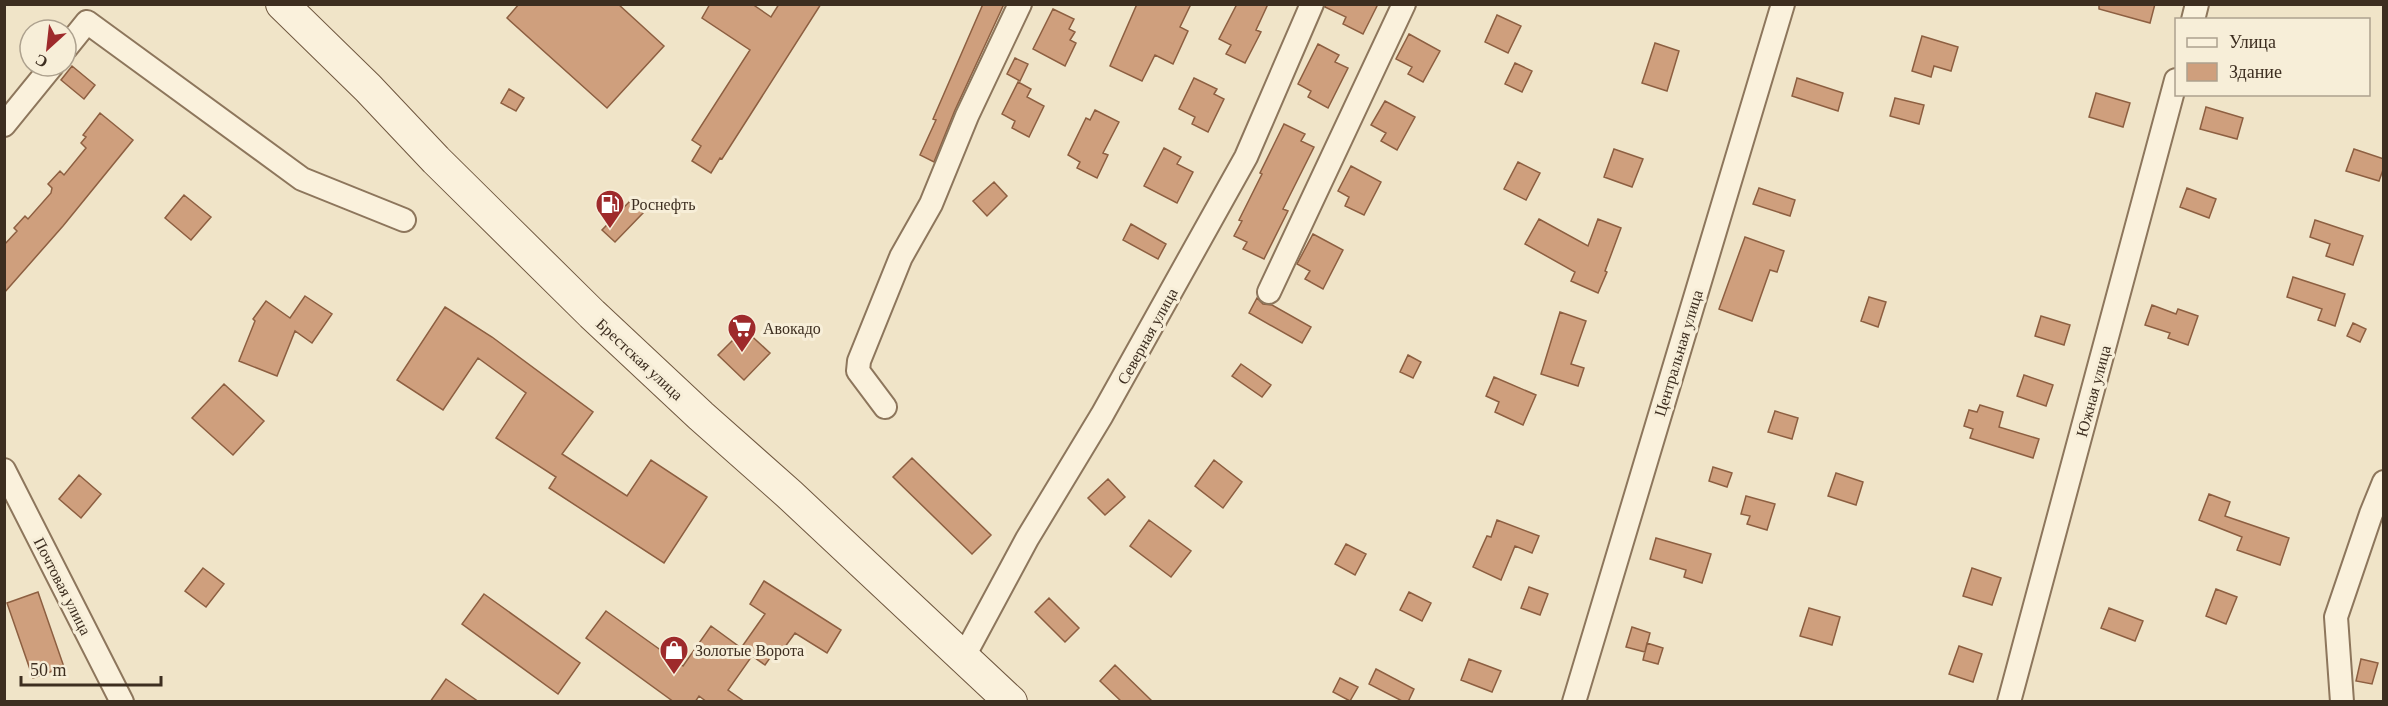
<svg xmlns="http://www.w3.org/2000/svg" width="2388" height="706" font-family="'Times New Roman',serif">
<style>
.building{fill:#cf9f7d;stroke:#8d5f41;stroke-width:1.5}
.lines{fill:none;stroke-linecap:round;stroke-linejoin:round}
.minor-casing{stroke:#8d765c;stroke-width:26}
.secondary-casing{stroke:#6f573f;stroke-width:34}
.minor{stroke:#faf1dc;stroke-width:22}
.secondary{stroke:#faf1dc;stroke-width:32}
.labels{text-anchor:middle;stroke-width:6;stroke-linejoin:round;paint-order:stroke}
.poi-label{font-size:16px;fill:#3d2e20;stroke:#f7eed8;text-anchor:start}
.street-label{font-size:16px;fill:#3d2e20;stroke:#f7eed8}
</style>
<rect width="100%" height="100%" fill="#f0e4c8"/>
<!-- building -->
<path class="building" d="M519,4H618L664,46L607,108L507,18Z
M710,4H752L771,17L779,4H821L722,159L720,158L711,173L692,161L701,146L692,140L750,50L702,18Z
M983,4H1004L955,110L934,162L920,155L936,120L933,119Z
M1137,4H1191L1180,27L1188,31L1173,64L1155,55L1142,81L1110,66Z
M1237,4H1268L1256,30L1261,32L1245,63L1226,54L1231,45L1219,39Z
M1325,4H1378L1363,34L1343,24L1346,17L1325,7Z
M2099,4H2155L2150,23L2099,9Z
M1053,9L1074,19L1069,29L1075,32L1070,40L1076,43L1065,66L1033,49Z
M1497,15L1521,26L1508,53L1485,42Z
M1409,34L1440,51L1423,82L1408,74L1412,67L1396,59Z
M1922,36L1958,47L1951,71L1934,66L1931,77L1912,71Z
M1655,43L1679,51L1667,91L1642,83Z
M1318,44L1339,55L1335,62L1348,68L1328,108L1308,97L1311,91L1298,84Z
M1015,58L1028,64L1020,81L1007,74Z
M1515,63L1532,71L1522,92L1505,84Z
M72,66L95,85L84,99L61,80Z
M1194,78L1217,89L1214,94L1224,99L1208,132L1192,124L1195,117L1179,109Z
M1797,78L1843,93L1838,111L1792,96Z
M1018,82L1031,89L1027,97L1044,106L1029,137L1012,128L1015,121L1002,114Z
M509,89L524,98L516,111L501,103Z
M2096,93L2130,103L2123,127L2089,117Z
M1895,98L1924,105L1919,124L1890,116Z
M1385,101L1415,117L1397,150L1381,141L1386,133L1371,125Z
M2206,107L2243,118L2237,139L2200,129Z
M1095,110L1119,122L1103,153L1108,155L1097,178L1077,168L1080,162L1068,155L1086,118L1090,120Z
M100,113L133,140L63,226L4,293V245L17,231L14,228L25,216L28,219L51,193L52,188L48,184L60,171L64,175L86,148L81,143L86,137L83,135Z
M1284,124L1305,134L1301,141L1314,147L1283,209L1288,211L1264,259L1243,249L1247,242L1234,236L1242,221L1239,220L1262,174L1260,173Z
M1164,148L1181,157L1177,164L1193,172L1177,203L1144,186Z
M1614,149L1643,159L1632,187L1604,177Z
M2354,149L2384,159V167L2379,181L2346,171Z
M1518,162L1540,173L1526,200L1504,189Z
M1351,166L1381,182L1364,215L1345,206L1349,197L1338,191Z
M994,182L1007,196L987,216L973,201Z
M1759,188L1795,200L1790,216L1753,204Z
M2187,188L2216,199L2209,218L2180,207Z
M184,195L211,217L191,240L165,218Z
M630,201L643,213L615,242L602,230Z
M1539,219L1588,246L1598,219L1621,228L1605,271L1607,272L1598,293L1571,281L1575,272L1525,244Z
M2315,220L2363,236L2353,265L2326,256L2330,244L2310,237Z
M1131,224L1166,244L1158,259L1123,240Z
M1313,234L1343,250L1323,289L1305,279L1310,271L1297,264Z
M1745,237L1784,251L1777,272L1770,270L1752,321L1719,309Z
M2293,277L2345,294L2335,326L2318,320L2322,309L2287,297Z
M305,296L332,314L312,343L295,331L277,376L239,361L255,321L253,319L266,301L290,318Z
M1869,297L1886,302L1878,327L1861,321Z
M1257,298L1263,304L1272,305L1311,327L1302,343L1249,313Z
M2152,305L2176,314L2178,309L2198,316L2188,345L2168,338L2170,333L2145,325Z
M445,307L492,337L593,412L562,454L627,496L651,460L707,497L664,563L549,488L556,477L496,438L526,393L478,358L443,410L397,380Z
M1560,312L1586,321L1571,364L1584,368L1578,386L1541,374Z
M2041,316L2070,325L2064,345L2035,336Z
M2353,323L2366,329L2360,342L2347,336Z
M744,329L770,353L744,380L718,355Z
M1408,355L1421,362L1413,378L1400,372Z
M1241,364L1271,385L1262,397L1232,376Z
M2024,375L2053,385L2046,406L2017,396Z
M1494,377L1536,395L1523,425L1495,412L1499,402L1486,396Z
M224,384L264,421L233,455L192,418Z
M1980,405L2003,412L1999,427L2039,439L2033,458L1970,438L1973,429L1964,426L1969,410L1977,412Z
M1775,411L1798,418L1792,439L1768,432Z
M912,458L991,535L972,554L893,477Z
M1214,460L1242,482L1223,508L1195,486Z
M1713,467L1732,473L1727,487L1709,481Z
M1836,473L1863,482L1856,505L1828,496Z
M79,475L101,494L81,518L59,499Z
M1108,479L1125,497L1105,515L1088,498Z
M2209,494L2230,502L2225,516L2289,538L2280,565L2237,550L2242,537L2199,520Z
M1746,496L1775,504L1767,530L1747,524L1750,516L1741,514Z
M1149,520L1191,551L1171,577L1130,546Z
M1497,520L1539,536L1532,553L1515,546L1501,580L1473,567L1487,536L1491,537Z
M1656,538L1711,554L1702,583L1684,577L1686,570L1650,559Z
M1346,544L1366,554L1355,575L1335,564Z
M203,568L224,584L206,607L185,591Z
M1972,568L2001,578L1992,605L1963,596Z
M764,581L841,630L827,653L795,633L782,651L777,648L765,665L741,648L765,614L750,604Z
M1529,587L1548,594L1540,615L1521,608Z
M2216,589L2237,597L2226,624L2206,616Z
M38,592L64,667L33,678L7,603Z
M1409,592L1431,603L1422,621L1400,610Z
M484,594L580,663L558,694L462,624Z
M1049,598L1079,628L1065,642L1035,612Z
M1809,608L1840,617L1832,645L1800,636Z
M2109,608L2143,621L2135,641L2101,628Z
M606,611L683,666L711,626L752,656L728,690L745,702H707L699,696L695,702H674L586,638Z
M1632,627L1650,633L1645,652L1626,647Z
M1647,643L1663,648L1658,664L1643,660Z
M1959,646L1982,654L1973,682L1949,674Z
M1469,659L1501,671L1492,692L1461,680Z
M2361,659L2378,663L2372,684L2356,681Z
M1115,665L1153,702H1122L1100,681Z
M1376,669L1414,689L1408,702H1404L1369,684Z
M1340,678L1358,687L1350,701L1333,692Z
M446,679L479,702H430Z"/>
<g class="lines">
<!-- minor casing -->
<g class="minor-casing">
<path id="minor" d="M2193,20L2197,4
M66,48L87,22L302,179L404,220
M4,125L52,66
M1269,292L1404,4
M885,407L858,371L859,361L901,257L931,204L967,116L1020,4
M4,470L122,702
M963,658L1027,539L1102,415L1246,157L1312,4
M1574,702L1783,4
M2009,702L2176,80
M2342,702L2336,617L2371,514L2384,482"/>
</g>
<!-- secondary casing -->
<g class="secondary-casing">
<path id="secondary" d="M282,4L368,88L436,160L592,314L701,416L789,494L1011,702"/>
</g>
<!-- minor -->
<use href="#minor" class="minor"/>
<!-- secondary -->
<use href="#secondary" class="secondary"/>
</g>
<!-- icons -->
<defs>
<g id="fuel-pin" transform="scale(1.5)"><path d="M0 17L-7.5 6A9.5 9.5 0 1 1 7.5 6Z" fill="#9e2a2b" stroke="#f7eed8"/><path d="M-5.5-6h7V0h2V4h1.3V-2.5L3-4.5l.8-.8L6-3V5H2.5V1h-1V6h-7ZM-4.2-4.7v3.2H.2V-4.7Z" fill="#fff"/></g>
<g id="supermarket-pin" transform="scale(1.5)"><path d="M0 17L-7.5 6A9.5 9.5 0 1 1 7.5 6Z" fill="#9e2a2b" stroke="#f7eed8"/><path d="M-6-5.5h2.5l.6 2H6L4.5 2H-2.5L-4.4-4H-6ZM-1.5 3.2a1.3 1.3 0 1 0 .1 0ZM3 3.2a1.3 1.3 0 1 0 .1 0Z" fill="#fff"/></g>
<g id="shop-pin" transform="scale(1.5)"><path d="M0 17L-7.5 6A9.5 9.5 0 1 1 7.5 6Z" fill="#9e2a2b" stroke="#f7eed8"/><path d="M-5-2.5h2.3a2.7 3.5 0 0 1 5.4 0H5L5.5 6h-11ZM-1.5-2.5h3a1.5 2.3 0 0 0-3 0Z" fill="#fff"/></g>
</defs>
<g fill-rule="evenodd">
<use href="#fuel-pin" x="610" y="204"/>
<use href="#supermarket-pin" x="742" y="328"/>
<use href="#shop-pin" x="674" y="650"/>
</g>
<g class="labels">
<!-- poi labels -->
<g class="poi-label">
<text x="631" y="210">Роснефть</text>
<text x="763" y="334">Авокадо</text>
<text x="695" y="656">Золотые Ворота</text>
</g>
<!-- street labels -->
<g class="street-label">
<text transform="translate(1147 336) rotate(-61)" y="6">Северная улица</text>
<text transform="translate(1678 353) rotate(-73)" y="6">Центральная улица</text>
<text transform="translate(640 359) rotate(43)" y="6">Брестская улица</text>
<text transform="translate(2093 391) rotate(-75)" y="6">Южная улица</text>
<text transform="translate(63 586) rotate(63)" y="6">Почтовая улица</text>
</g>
</g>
<!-- border -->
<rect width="2388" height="706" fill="none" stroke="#3d2e20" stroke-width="12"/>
<!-- legend -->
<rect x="2175" y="18" width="195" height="78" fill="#f7eed8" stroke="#ada18e" stroke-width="1.5"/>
<rect x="2187" y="38" width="30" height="9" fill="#faf1dc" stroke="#ada18e" stroke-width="1.5"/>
<text x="2229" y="48" font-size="18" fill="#3d2e20">Улица</text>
<rect x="2187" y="63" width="30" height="18" fill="#cf9f7d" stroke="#ada18e" stroke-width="1.5"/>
<text x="2229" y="78" font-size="18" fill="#3d2e20">Здание</text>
<!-- north arrow -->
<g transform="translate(48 48) rotate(207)"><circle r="28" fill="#f7eed8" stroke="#ada18e" stroke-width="1.5"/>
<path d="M0-4.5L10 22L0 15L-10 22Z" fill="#9e2a2b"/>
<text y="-9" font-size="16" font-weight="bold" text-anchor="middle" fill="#3d2e20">С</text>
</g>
<!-- scale -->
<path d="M21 676v9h140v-9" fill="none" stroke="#3d2e20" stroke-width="3"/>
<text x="30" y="676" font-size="18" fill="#3d2e20" stroke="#f7eed8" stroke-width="4.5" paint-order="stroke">50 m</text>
</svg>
